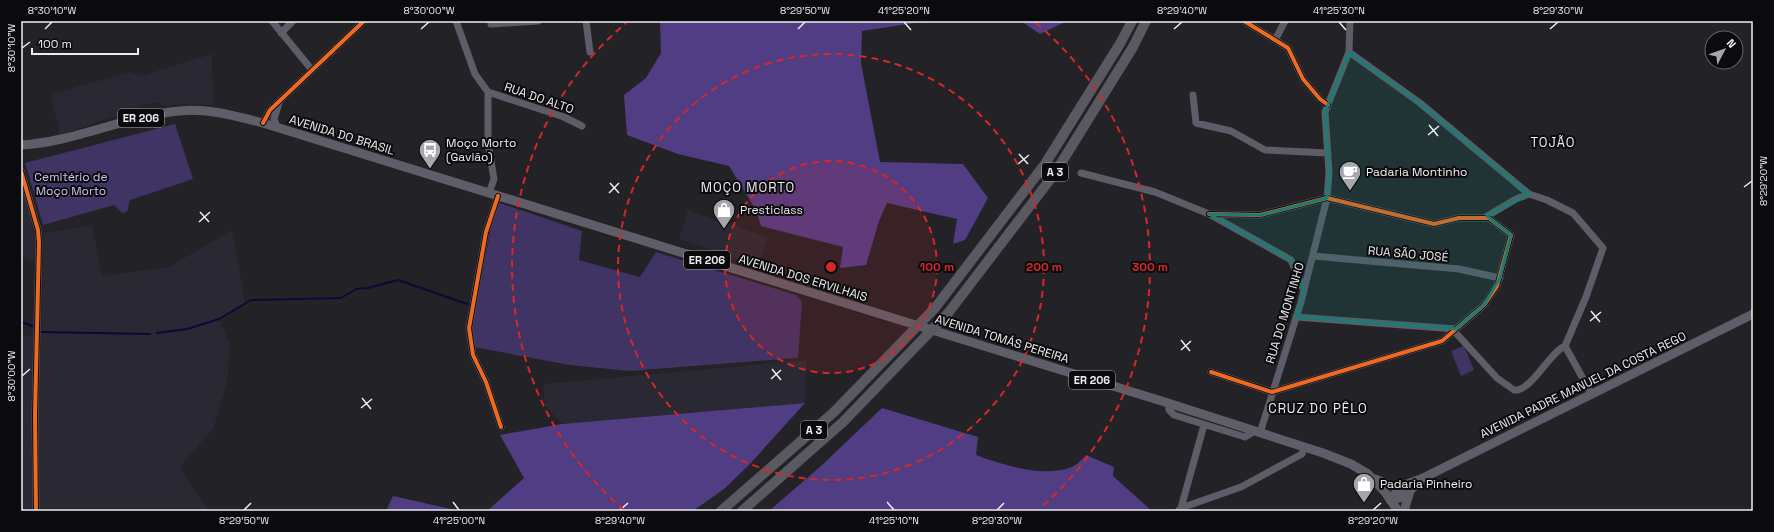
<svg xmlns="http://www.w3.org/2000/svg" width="1774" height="532" font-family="'Space Grotesk',sans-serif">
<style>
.built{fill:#2a2933}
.green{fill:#403465}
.forest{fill:#503d84}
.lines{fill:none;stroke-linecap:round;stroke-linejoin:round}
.stream{stroke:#180338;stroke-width:2}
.minor{stroke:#5e5c67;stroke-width:7}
.major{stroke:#5f5e68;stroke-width:9}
.highway{stroke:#5a5860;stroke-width:10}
.cycleway-casing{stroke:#0b0b0d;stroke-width:6}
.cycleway{stroke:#ed6a23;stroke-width:4}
.marked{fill:#1a7c75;fill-opacity:0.2;stroke:#1a7c75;stroke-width:3;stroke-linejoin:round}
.ticks{fill:none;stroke:#eeedf2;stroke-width:1.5}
.ring{fill:none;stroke:#d62828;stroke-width:2;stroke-dasharray:7 5}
.labels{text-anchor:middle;stroke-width:4;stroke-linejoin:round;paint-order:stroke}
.shield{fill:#0b0b0d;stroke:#aaa9ad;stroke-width:1}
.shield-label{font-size:11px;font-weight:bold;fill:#eeedf2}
.street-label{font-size:12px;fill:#eeedf2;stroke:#0b0b0d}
.poi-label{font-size:12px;fill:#eeedf2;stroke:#0b0b0d;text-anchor:start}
.park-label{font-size:12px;fill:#cbc4f2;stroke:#0b0b0d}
.neighbourhood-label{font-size:13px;letter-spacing:1px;fill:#eeedf2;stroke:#0b0b0d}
.centre{fill:#d62828;stroke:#0b0b0d;stroke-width:2}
.ring-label{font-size:12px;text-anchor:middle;font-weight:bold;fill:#d62828;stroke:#0b0b0d;stroke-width:4;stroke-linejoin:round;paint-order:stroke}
.neatline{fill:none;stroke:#eeedf2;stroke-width:1.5}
.ticks-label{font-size:10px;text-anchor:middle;fill:#eeedf2}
</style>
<rect width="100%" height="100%" fill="#232226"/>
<!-- built -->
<path class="built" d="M212,54L213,105L181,104L164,106L157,102L140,106L137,111L109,118L60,135L51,94L130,72L141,76Z
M21,186L30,213L36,247L35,262L21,257Z
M688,210L768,237L758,266L679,239Z
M92,225L102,276L169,267L232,230L245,302L219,319L230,344L227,383L213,429L180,466L186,478L210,511H21V333L41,340L44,233Z
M807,360L805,403L562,424L545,405L543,384Z"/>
<!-- green -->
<path class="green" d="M175,124L193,179L130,200L127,212L122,213L114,205L43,225L25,163Z
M500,203L582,231L579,260L640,277L656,252L796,295L802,302L798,358L629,371L570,365L474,347L471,330L491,229L496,206Z
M1464,346L1474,370L1461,376L1451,351Z"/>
<!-- forest -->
<path class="forest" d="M660,21H967L915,23L862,31L861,63L880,162L963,164L988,198L965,240L953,244L957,219L887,203L879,221L866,265L840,268L843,247L761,226L756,210L729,166L678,154L627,135L624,95L646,78L661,53Z
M1021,21H1067L1040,34Z
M805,403L749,465L724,489L693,511H487L524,478L500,435L562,424Z
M882,408L978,437L976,455C1003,465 1043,478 1072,467C1077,465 1082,459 1086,455L1114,467L1113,476L1152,511H769L821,466Z
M393,496L460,511H386Z"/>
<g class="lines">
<!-- stream -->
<path class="stream" d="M21,322L33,326
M42,332L150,334
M157,333L187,329L219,319L251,300L341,298L356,289L368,288L398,280L470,305"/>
<!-- minor -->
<path class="minor" d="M272,21L312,70
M456,21L475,74L488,92V143L494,179L489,193
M491,21V24L538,21
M586,21L590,52
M1244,21L1288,48L1303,79L1320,99L1328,105
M281,33L293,21
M1275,40L1285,21
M1349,52L1420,103L1529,194
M488,92L564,117L582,126
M1193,95L1196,123L1231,131L1265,150L1328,153
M263,123L270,110L364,21
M277,127L274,119L279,103
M21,171L38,230L39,242L35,415L36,511
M1081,173L1155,192L1209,214L1291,260L1304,291
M498,196L486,232L469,328L473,355L486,382L501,427
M1209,214L1260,215L1327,198L1434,224L1459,218H1489L1511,235L1497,286L1484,305L1442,341L1272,392L1211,372
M1484,218L1516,199L1529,194L1547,200L1573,213L1603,248L1586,297L1565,346L1592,395
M1313,256L1459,269L1500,278
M1296,317L1456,329
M1454,331L1497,378L1514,390C1531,392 1549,353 1565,346
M1168,403L1169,410L1174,415L1245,437L1255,431
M1260,433L1301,302L1327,198L1329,173L1325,112L1349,52L1350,21
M1181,508L1241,487L1302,454L1304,447
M1179,510L1181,508L1204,425"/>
<!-- major -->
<path class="major" d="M21,145C75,142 125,116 179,111C208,108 235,116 263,123L1168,403L1323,453L1351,464L1368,474L1385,492L1398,511
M1375,479L1392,486H1402
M1390,500L1402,486L1423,478L1753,314
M1390,500L1403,497L1420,481
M1404,511L1410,491"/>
<!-- highway -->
<path class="highway" d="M721,511L834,412L935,308L1045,164L1121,42L1132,21
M742,511L843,422L949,312L1055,173L1133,47L1146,21"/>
<!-- cycleway casing -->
<g class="cycleway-casing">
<path id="cycleway" d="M1244,21L1288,48L1303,79L1320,99L1328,105
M263,123L270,110L364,21
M21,171L38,230L39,242L35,415L36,511
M498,196L486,232L469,328L473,355L486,382L501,427
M1209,214L1260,215L1327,198L1434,224L1459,218H1489L1511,235L1497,286L1484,305L1442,341L1272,392L1211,372"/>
</g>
<!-- cycleway -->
<use href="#cycleway" class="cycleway"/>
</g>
<!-- marked area -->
<path class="marked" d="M1349,52L1420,103L1529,194L1487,216L1511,235L1500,278L1484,305L1456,329L1296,317L1304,291L1291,260L1209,214L1260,215L1327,198L1329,173L1325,112Z"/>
<!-- ticks -->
<path class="ticks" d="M904,22L911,30M1339,22L1346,30M45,29L52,22M421,29L429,22M798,29L805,22M1174,29L1182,22M1550,29L1558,22M22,48L30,42M1429,125L1438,136M1428,135L1439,126M1019,154L1028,164M1018,164L1029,155M610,183L619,193M1744,187L1752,181M609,193L619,183M200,212L209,222M199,222L210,212M1591,311L1600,322M1590,321L1601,312M1181,340L1190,351M1181,350L1191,341M772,369L781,380M22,376L30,369M771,379L781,370M362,398L371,409M361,408L372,399M453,502L459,510M887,502L894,510M244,510L251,503M620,510L628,503M997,510L1004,503M1373,510L1381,503"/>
<!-- distance rings -->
<circle cx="831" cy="267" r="106" fill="#d62828" fill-opacity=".12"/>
<g class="ring">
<circle cx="831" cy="267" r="106"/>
<circle cx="831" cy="267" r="213"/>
<path d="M624 510A319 319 0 0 1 626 23M1036 23A319 319 0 0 1 1038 510"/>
</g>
<!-- icons -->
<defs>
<g id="bus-pin" transform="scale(1.15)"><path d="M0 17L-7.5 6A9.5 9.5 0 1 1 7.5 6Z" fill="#a7a6ab" stroke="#0b0b0d"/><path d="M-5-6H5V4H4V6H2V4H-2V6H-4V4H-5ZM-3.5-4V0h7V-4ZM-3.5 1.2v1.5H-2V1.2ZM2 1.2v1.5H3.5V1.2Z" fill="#fff"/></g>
<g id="cafe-pin" transform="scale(1.15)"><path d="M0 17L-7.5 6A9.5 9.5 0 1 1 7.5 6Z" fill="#a7a6ab" stroke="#0b0b0d"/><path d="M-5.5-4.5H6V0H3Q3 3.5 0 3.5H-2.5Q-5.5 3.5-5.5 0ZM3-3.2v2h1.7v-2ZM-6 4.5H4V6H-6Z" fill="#fff"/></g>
<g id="shop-pin" transform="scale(1.15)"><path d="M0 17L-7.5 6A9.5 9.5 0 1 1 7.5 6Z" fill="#a7a6ab" stroke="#0b0b0d"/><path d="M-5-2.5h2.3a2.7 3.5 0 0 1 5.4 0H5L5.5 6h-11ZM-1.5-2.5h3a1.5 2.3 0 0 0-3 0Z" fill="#fff"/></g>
</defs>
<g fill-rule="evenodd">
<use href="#bus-pin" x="430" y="150"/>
<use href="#cafe-pin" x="1350" y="172"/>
<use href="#shop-pin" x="724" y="210"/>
<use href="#shop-pin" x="1364" y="484"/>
</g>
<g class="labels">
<!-- shield labels -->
<g class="shield">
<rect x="118" y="109" width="46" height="18" rx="3"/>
<rect x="1042" y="163" width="26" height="18" rx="3"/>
<rect x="684" y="251" width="46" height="18" rx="3"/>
<rect x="1069" y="371" width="46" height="18" rx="3"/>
<rect x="801" y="421" width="26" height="18" rx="3"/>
</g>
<g class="shield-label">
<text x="141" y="122">ER 206</text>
<text x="1055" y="176">A 3</text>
<text x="707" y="264">ER 206</text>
<text x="1092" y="384">ER 206</text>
<text x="814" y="434">A 3</text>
</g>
<!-- street labels -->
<g class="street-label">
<text transform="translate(539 98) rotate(19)" y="4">RUA DO ALTO</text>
<text transform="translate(342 135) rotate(17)" y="4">AVENIDA DO BRASIL</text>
<text transform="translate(1408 254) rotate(5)" y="4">RUA SÃO JOSÉ</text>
<text transform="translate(803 278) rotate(17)" y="4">AVENIDA DOS ERVILHAIS</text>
<text transform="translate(1285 313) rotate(-73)" y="4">RUA DO MONTINHO</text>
<text transform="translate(1002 339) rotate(17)" y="4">AVENIDA TOMÁS PEREIRA</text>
<text transform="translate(1583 385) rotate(-26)" y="4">AVENIDA PADRE MANUEL DA COSTA REGO</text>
</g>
<!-- poi labels -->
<g class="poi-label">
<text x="446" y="147">Moço Morto<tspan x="446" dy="14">(Gavião)</tspan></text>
<text x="1366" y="176">Padaria Montinho</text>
<text x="740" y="214">Presticlass</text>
<text x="1380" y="488">Padaria Pinheiro</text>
</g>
<!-- park labels -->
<g class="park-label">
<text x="71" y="181">Cemitério de<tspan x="71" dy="14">Moço Morto</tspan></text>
</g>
<!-- neighbourhood labels -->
<g class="neighbourhood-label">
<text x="1553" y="147">TOJÃO</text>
<text x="748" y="192">MOÇO MORTO</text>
<text x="1318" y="413">CRUZ DO PÊLO</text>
</g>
</g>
<circle cx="831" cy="267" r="6" class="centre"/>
<g class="ring-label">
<text x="937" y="271">100 m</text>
<text x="1044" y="271">200 m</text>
<text x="1150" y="271">300 m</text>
</g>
<!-- border -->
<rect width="1774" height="532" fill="none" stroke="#0b0b0d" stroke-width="44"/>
<!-- north arrow -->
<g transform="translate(1724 50) rotate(49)"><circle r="19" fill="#0b0b0d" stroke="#666569"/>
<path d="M0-3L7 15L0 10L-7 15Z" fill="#a7a6ab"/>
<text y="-6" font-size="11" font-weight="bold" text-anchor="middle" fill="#eeedf2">N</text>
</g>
<!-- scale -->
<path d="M32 48v6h106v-6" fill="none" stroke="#eeedf2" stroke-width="2"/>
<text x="38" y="48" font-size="12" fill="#eeedf2" stroke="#0b0b0d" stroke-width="3" paint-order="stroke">100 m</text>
<rect x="22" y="22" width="1730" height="488" class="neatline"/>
<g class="ticks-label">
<text x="52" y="14">8°30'10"W</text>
<text x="429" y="14">8°30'00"W</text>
<text x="805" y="14">8°29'50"W</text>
<text x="904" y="14">41°25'20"N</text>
<text x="1182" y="14">8°29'40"W</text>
<text x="1339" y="14">41°25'30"N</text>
<text x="1558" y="14">8°29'30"W</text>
<text transform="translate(11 48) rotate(-90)" y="4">8°30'10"W</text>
<text transform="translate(1763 181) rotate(-90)" y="4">8°29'20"W</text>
<text transform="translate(11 376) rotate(-90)" y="4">8°30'00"W</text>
<text x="244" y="524">8°29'50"W</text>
<text x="459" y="524">41°25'00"N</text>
<text x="620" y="524">8°29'40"W</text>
<text x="894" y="524">41°25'10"N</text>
<text x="997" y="524">8°29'30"W</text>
<text x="1373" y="524">8°29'20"W</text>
</g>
</svg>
